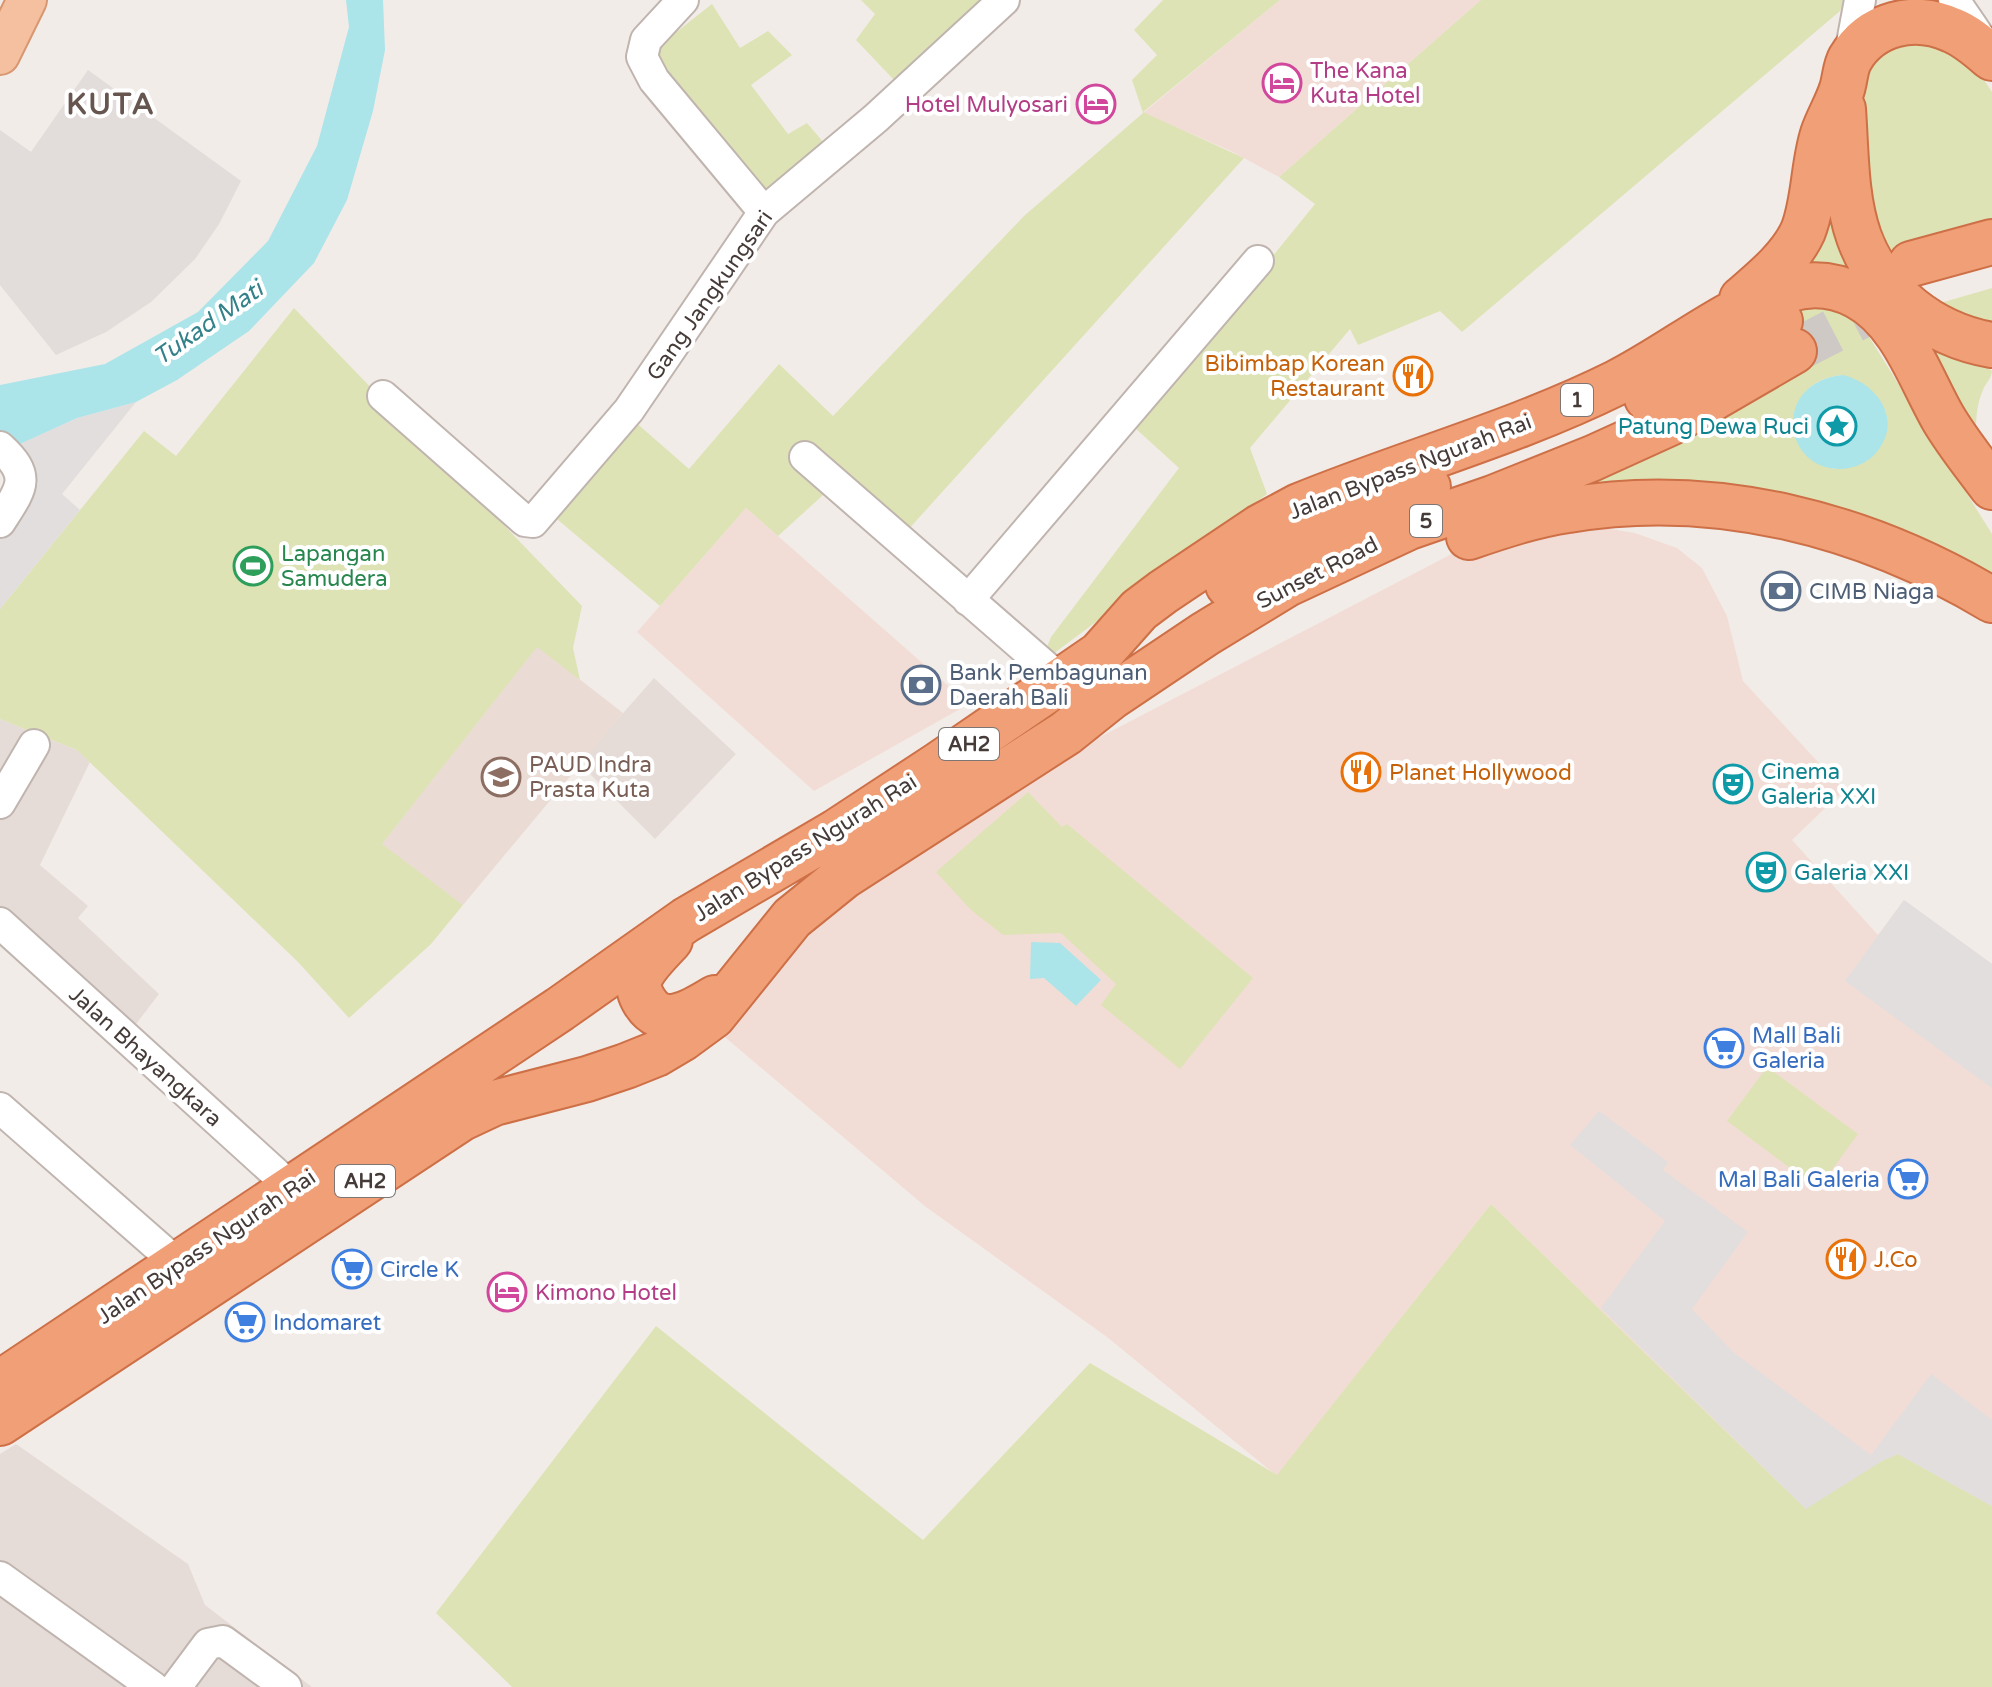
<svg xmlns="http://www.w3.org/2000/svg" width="1992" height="1687" font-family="'Varela Round',sans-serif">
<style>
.residential{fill:#e6dcd7}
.commercial{fill:#f2ddd6}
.industrial{fill:#e2dcda}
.education{fill:#eadcd4}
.green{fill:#dde3b5;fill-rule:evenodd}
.parking{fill:#e1dedd}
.water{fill:#abe4e9;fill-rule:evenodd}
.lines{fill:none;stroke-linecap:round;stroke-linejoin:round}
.highway-tunnel{stroke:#cfc9c5;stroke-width:44;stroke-dasharray:44 22;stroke-linecap:butt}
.minor-casing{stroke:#c0b4af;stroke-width:34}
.major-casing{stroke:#d89771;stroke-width:42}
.highway-casing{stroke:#ce7047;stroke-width:48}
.minor{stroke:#fff;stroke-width:30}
.major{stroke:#f4c09f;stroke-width:38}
.highway{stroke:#f09f76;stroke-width:44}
.labels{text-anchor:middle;stroke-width:8;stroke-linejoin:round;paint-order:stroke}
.shield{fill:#fff;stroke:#7d7674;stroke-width:2}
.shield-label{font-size:20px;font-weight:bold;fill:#453b38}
.hotel-label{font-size:22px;fill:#b23c85;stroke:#fff;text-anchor:start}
.street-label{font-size:22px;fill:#453b38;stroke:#fff}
.food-label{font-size:22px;fill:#c56008;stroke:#fff;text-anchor:start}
.culture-label{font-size:22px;fill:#0d838f;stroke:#fff;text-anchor:start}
.leisure-label{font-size:22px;fill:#27864d;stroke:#fff;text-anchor:start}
.service-label{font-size:22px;fill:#4e5e75;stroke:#fff;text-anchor:start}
.education-label{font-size:22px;fill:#785e54;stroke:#fff;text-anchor:start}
.shop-label{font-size:22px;fill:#366cbe;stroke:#fff;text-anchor:start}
.water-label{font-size:24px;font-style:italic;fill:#338189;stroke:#fff}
.district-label{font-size:30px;font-weight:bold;letter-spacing:2px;fill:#675650;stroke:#fff}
</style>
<rect width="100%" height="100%" fill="#f2ece8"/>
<!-- residential -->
<path class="residential" d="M654,678L736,754L655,839L579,763Z
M0,719L77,750L90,762L40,865L88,906L78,918L159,994L127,1036L0,916Z
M16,1444L188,1564L205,1605L312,1687H0V1454Z"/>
<!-- commercial -->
<path class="commercial" d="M1280,0H1481L1279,177L1231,151L1143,113Z
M746,508L837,588L969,704L814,791L637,632Z
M1586,525L1635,533L1677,548L1702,568L1727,616L1743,681L1844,790L1792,840L1878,935L1904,900L1992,964V1506L1898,1454L1806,1509L1491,1204L1277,1476L1107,1337L926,1207L720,1033L819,920L1098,738L1469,545Z"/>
<!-- industrial -->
<path class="industrial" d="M88,70L241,181L219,224L195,259L151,302L106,332L56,355L0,285V130L31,152Z"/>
<!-- education -->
<path class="education" d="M537,646L623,713L463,905L381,845Z"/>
<!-- green -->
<path class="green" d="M861,0H986L895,81L856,40L875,14Z
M1163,0H1280L1143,112L1244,158L897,542L833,486L778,536L746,508L660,606L551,514L633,420L689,469L779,364L833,416L1024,216L1143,113L1132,80L1157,55L1134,30Z
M1481,0H1844L1840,11L1462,332L1440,311L1358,345L1350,329L1250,448L1267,494L1053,654L1047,647L1051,637L1179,468L1134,427L1315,204L1279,177Z
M712,4L740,48L768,31L792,55L751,85L788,134L807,123L830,150L765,203L651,52Z
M1912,33L1946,36L1963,48L1992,92V225L1935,239L1900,251L1923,308L1992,288V336L1968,332L1923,313L1903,293L1871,249L1856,181L1850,124L1861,71L1869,47L1881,40Z
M1828,176L1840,250L1851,270L1805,269Z
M1777,303H1835L1861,324L1992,534V579L1974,567L1541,497ZM1843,375L1886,412C1888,447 1868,468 1833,469L1792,425C1797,394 1812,378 1843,375Z
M294,308L582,606L573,648L580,680L537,647L382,844L463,905L431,944L349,1018L298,962L77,750L0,719V609L144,431L176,456Z
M1927,346L1986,366L1992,371C1991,380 1986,382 1983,390C1975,408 1976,426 1976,445Z
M1028,792L1062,827L1067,824L1253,978L1180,1069L1101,1005L1116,984L1061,933L1003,935L971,910L936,872Z
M1767,1067L1858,1134L1818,1189L1727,1121Z
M1491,1204L1805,1508L1882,1461L1898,1454L1992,1506V1687H512L436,1613L656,1326L923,1540L1090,1363L1277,1475Z"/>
<!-- parking -->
<path class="parking" d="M136,402L62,494L80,510L0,609V539L38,484L35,474L13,447L77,418Z
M1904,900L1992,964V1088L1845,981Z
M1599,1111L1668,1162L1663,1170L1748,1232L1692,1309L1733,1352L1871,1455L1931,1374L1992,1420V1506L1898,1454L1882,1461L1806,1509L1601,1308L1665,1221L1570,1145Z"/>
<!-- water -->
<path class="water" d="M346,0H383L385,50L373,111L347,200L314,263L249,331L177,380L136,402L77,418L0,453V385L105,364L198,312L268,241L317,146L349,27Z
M1843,375C1879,384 1904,422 1875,454C1867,463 1854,468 1842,469C1782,471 1771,382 1843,375ZM1836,408L1849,412L1853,421L1851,430L1839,438L1829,435L1824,426L1827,412Z
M1031,942L1060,943L1101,980L1076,1006L1044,978L1030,979Z"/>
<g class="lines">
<!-- highway-tunnel -->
<path class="highway-tunnel" d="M1794,351L1882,306L1907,297"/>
<!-- minor casing -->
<g class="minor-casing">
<path id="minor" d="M683,0L646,40L642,57L654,80L764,212
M1954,0L1982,41
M1849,59L1860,0
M383,396L525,521L533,522L629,410L764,212L876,118L1004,0
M0,447C33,477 21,489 0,522
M805,457L1061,680
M968,600L1258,261
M0,803L34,745
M0,923L293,1189
M0,1108L179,1265
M0,1577L153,1687
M176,1687L208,1644L223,1641L286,1687"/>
</g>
<!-- major casing -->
<g class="major-casing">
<path id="major" d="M0,55L27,0"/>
</g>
<!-- highway casing -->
<g class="highway-casing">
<path id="highway" d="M1843,109C1846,150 1845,198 1859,237C1880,295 1933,335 1992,345
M1911,264L1992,242
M1742,299C1764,280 1791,258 1803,231C1815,200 1813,165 1823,134C1828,119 1837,105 1842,89C1845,80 1845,68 1850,59C1871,23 1914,13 1952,30C1967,36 1979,47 1992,58
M1647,398L1780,321
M1469,537C1501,526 1534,515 1568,510C1715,485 1865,524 1992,600
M1228,585C1290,543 1358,514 1428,487
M670,940C661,950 648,962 641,975C637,982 639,992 643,999C661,1032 692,1012 715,998
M0,1383L560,1009L686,920L836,832L938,765L1100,654L1139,610L1163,592L1260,527L1299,506C1404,463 1515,433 1616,383C1675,353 1724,310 1787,290C1811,282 1834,284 1857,296C1902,320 1919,376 1943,418C1957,442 1976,465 1992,487
M0,1423L462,1118L494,1103L587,1079L626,1066L656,1054L683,1038L713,1016L792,918L844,876L1066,733L1111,697L1205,634L1287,584L1409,527L1493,498L1593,458L1670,423L1794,351"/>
</g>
<!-- minor -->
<use href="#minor" class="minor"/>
<!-- major -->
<use href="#major" class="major"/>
<!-- highway -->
<use href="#highway" class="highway"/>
</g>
<!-- icons -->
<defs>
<g id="hotel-ring" transform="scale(2)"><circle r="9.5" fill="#fff" stroke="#d1479c" stroke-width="1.5"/><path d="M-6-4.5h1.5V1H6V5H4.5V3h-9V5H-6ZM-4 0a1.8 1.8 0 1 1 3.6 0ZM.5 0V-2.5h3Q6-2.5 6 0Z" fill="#d1479c"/></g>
<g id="restaurant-ring" transform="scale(2)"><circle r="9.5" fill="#fff" stroke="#e8710a" stroke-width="1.5"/><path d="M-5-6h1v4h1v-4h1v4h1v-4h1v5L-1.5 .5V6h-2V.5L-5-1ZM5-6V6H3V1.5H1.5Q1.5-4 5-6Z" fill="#e8710a"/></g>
<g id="sight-ring" transform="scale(2)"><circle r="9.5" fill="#fff" stroke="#0f9aa8" stroke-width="1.5"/><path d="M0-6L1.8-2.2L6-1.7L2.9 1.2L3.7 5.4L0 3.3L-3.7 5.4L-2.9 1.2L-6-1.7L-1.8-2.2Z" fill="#0f9aa8"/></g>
<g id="stadium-ring" transform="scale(2)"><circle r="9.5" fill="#fff" stroke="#2e9e5b" stroke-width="1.5"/><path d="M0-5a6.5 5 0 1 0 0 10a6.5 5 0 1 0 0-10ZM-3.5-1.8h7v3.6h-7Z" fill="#2e9e5b"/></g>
<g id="bank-ring" transform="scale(2)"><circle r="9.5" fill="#fff" stroke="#5c6f8a" stroke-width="1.5"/><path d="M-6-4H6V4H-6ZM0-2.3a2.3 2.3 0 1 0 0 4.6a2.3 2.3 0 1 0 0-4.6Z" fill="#5c6f8a"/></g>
<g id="school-ring" transform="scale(2)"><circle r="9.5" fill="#fff" stroke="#8d6e63" stroke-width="1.5"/><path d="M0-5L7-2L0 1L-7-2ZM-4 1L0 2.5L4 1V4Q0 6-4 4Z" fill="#8d6e63"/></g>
<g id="theatre-ring" transform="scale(2)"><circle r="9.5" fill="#fff" stroke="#0f9aa8" stroke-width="1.5"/><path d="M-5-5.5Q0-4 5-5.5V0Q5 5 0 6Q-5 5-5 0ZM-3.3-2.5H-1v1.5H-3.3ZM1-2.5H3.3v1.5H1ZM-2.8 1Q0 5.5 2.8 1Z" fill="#0f9aa8"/></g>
<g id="supermarket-ring" transform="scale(2)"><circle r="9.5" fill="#fff" stroke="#3f7fe0" stroke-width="1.5"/><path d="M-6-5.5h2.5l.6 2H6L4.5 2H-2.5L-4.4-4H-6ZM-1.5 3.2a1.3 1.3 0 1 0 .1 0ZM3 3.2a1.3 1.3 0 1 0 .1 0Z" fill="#3f7fe0"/></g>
</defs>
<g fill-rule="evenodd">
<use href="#hotel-ring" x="1282" y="83"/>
<use href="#hotel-ring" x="1096" y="104"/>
<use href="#restaurant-ring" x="1413" y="376"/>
<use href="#sight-ring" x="1837" y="426"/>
<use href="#stadium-ring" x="253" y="566"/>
<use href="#bank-ring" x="1781" y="591"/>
<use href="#bank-ring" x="921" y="685"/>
<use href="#restaurant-ring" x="1361" y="772"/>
<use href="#school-ring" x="501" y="777"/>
<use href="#theatre-ring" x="1733" y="784"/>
<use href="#theatre-ring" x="1766" y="872"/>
<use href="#supermarket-ring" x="1724" y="1048"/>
<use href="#supermarket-ring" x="1908" y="1179"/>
<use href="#restaurant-ring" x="1846" y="1259"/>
<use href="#supermarket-ring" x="352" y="1269"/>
<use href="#hotel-ring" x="507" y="1292"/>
<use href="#supermarket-ring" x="245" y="1322"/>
</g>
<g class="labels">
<!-- shield labels -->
<g class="shield">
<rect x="1561" y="384" width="32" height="32" rx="6"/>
<rect x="1410" y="505" width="32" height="32" rx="6"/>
<rect x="939" y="728" width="60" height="32" rx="6"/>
<rect x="335" y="1165" width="60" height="32" rx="6"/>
</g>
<g class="shield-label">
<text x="1577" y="407">1</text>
<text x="1426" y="528">5</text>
<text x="969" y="751">AH2</text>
<text x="365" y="1188">AH2</text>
</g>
<!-- hotel labels -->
<g class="hotel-label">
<text x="1310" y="78">The Kana<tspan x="1310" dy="25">Kuta Hotel</tspan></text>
<text x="1068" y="112" text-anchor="end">Hotel Mulyosari</text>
<text x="535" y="1300">Kimono Hotel</text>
</g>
<!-- street labels -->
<g class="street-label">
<text transform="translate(709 295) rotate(-55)" y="8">Gang Jangkungsari</text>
<text transform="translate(1410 466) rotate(-21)" y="8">Jalan Bypass Ngurah Rai</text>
<text transform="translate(1317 572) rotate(-27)" y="8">Sunset Road</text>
<text transform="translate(805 847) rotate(-32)" y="8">Jalan Bypass Ngurah Rai</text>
<text transform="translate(146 1056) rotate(42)" y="8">Jalan Bhayangkara</text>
<text transform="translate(206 1246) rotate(-34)" y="8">Jalan Bypass Ngurah Rai</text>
</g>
<!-- food labels -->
<g class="food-label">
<text x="1385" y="371" text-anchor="end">Bibimbap Korean<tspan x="1385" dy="25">Restaurant</tspan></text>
<text x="1389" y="780">Planet Hollywood</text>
<text x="1874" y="1267">J.Co</text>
</g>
<!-- culture labels -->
<g class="culture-label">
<text x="1809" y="434" text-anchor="end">Patung Dewa Ruci</text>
<text x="1761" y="779">Cinema<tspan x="1761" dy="25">Galeria XXI</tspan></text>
<text x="1794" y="880">Galeria XXI</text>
</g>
<!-- leisure labels -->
<g class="leisure-label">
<text x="281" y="561">Lapangan<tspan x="281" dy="25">Samudera</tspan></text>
</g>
<!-- service labels -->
<g class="service-label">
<text x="1809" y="599">CIMB Niaga</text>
<text x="949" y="680">Bank Pembagunan<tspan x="949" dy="25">Daerah Bali</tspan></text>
</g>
<!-- education labels -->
<g class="education-label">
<text x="529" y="772">PAUD Indra<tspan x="529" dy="25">Prasta Kuta</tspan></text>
</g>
<!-- shop labels -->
<g class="shop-label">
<text x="1752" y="1043">Mall Bali<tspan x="1752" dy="25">Galeria</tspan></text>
<text x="1880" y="1187" text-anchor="end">Mal Bali Galeria</text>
<text x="380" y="1277">Circle K</text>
<text x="273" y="1330">Indomaret</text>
</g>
<!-- water labels -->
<g class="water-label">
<text transform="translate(208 323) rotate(-35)" y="8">Tukad Mati</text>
</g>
<!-- district labels -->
<g class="district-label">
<text x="111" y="114">KUTA</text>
</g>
</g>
</svg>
